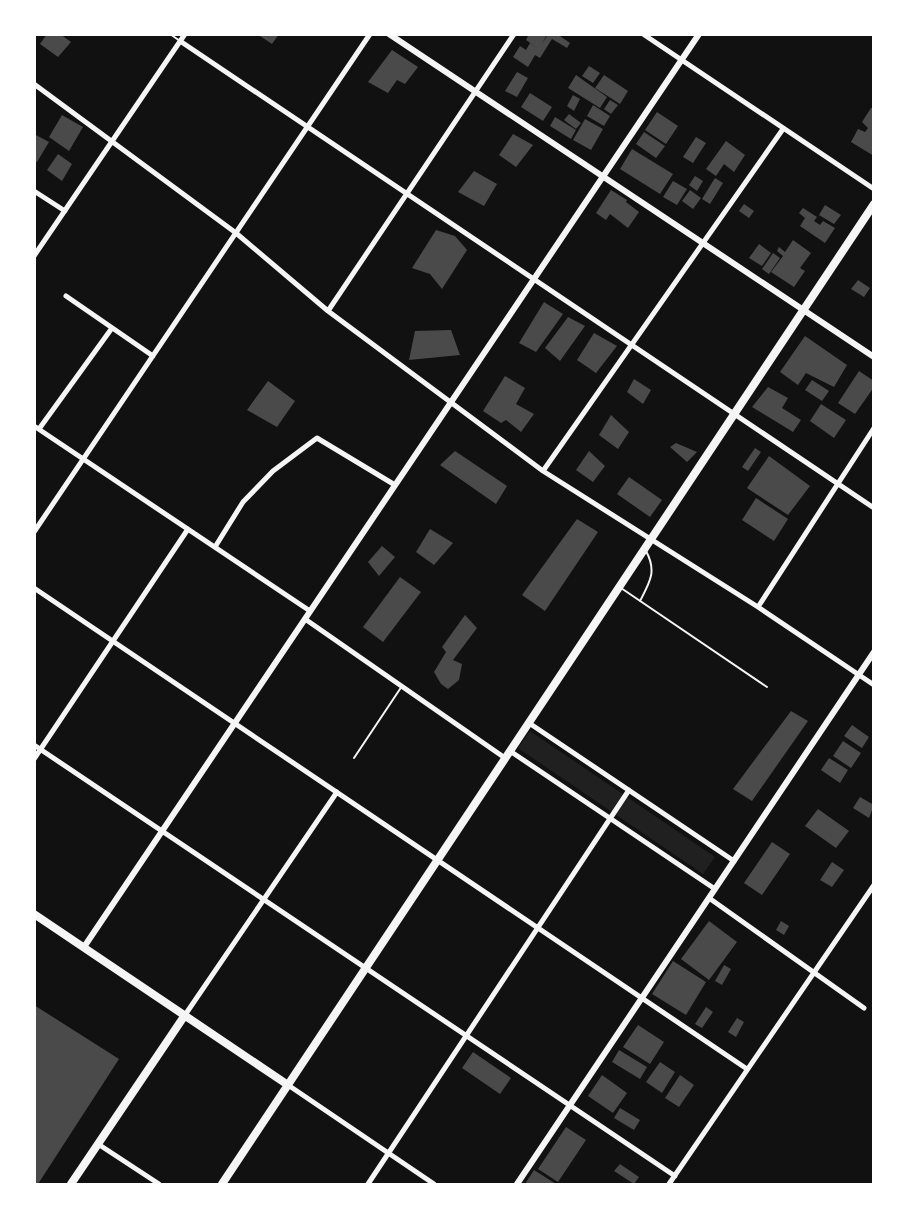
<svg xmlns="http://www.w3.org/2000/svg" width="908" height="1219" font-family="'IBM Plex Sans',sans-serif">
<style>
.green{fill:#202020}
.building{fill:#4a4a4a}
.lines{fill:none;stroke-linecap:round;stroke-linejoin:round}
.service{stroke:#f5f5f5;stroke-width:2}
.minor{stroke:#f5f5f5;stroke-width:5}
.tertiary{stroke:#f5f5f5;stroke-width:6}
.primary{stroke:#f5f5f5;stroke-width:8}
</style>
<rect width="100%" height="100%" fill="#111"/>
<!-- green -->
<path class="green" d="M530,731L715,857L703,874L518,748Z"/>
<!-- building -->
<path class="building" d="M47,34H60L71,42L58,57L40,44Z
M257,34H279L272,44Z
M529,34L546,36L542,44L548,34H557L570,43L567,48L552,39L540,58L535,55L528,67L513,57L520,46L526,50L530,43L539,49L526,40Z
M392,50L418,67L405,84L397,80L388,93L368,82Z
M589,66L600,73L593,83L582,76Z
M517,72L528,78L517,97L505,91Z
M576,75L607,97L600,108L568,88Z
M604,75L628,91L620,104L595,88Z
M530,93L552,107L543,121L521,107Z
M573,95L580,99L574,111L567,106Z
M610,100L618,105L611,114L604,109Z
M593,105L610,116L604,126L587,116Z
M871,108H874V156L851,142L858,129L865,132L868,128L862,122Z
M657,112L678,126L666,144L645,130Z
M569,114L581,123L576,129L564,120Z
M62,115L83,127L69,151L49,137Z
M555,117L576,130L571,139L550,126Z
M585,119L603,129L591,150L573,140Z
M644,132L665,146L656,158L636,144Z
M34,134L49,142L37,162L34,160Z
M513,134L533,145L516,167L499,155Z
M696,137L706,143L693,163L683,157Z
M726,141L745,155L734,172L724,164L716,176L706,169Z
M632,149L673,174L660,194L620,169Z
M58,154L72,164L62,181L47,170Z
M474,171L497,184L484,206L458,192Z
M695,176L703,181L697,191L689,185Z
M715,178L723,183L710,204L702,199Z
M673,181L687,189L677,205L663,197Z
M611,190L627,200L626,202L639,212L628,228L610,214L606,220L596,213Z
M690,190L701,198L693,209L682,201Z
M744,204L754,211L749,218L739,211Z
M825,205L841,215L834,224L819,215Z
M803,208L817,217L814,221L820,225L823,221L835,228L825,243L800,226L805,218L799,213Z
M436,230L455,236L467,250L442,289L430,274L412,268Z
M793,240L811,253L800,268L805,271L794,287L771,272L783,256L777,251L779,247L785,252Z
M759,244L771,253L762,266L749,258Z
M773,253L780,258L769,274L762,269Z
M858,280L870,288L864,297L851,289Z
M544,302L563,314L536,352L519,343Z
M568,317L585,326L560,361L545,348Z
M451,330L460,355L409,360L415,331Z
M594,333L617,346L596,373L577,360Z
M805,336L847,365L834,387L806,373L798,385L780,372Z
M859,371L874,381V387L855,414L838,403Z
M505,376L525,388L516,404L534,414L521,432L506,420L501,423L483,411Z
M634,379L651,390L643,404L627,392Z
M812,380L829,391L822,401L805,390Z
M268,381L295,401L277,427L247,410Z
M768,387L788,398L782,408L801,420L793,432L752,407Z
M821,404L846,420L834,438L810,421Z
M611,415L629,432L618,449L599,435Z
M676,443L697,452L687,462L670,447Z
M755,448L761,452L748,471L742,467Z
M455,451L507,486L496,504L440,465Z
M589,451L605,466L593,482L576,470Z
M769,456L810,486L788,515L747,488Z
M629,477L662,500L650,517L617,494Z
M756,498L788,519L774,541L742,520Z
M577,519L598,532L545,611L522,595Z
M430,529L453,543L434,565L416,552Z
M382,546L395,557L379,576L368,562Z
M400,577L421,592L383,642L363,627Z
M465,615L477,628L453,660L462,664L459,680L448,689L441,684L434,672L446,652L442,647Z
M791,711L808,721L752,801L733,789Z
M852,725L869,737L862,748L844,736Z
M843,741L861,753L851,768L833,756Z
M829,758L848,770L840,783L821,770Z
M860,797L874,805L869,818L853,808Z
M818,809L849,831L836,848L805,826Z
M772,842L790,854L762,895L744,883Z
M832,862L844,870L832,887L820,880Z
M709,921L737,942L709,980L681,959Z
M781,921L789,926L784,935L776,930Z
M673,961L706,982L686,1015L652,994Z
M724,965L731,969L722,985L715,981Z
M34,1005L119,1059L38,1184H34Z
M706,1007L713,1012L702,1028L695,1024Z
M737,1018L744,1022L736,1037L728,1032Z
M638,1025L664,1042L650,1064L623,1047Z
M619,1050L647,1067L640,1079L612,1062Z
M473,1052L511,1078L500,1094L462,1068Z
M660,1062L675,1072L662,1093L646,1082Z
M602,1075L627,1093L613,1113L588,1096Z
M680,1075L694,1085L679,1107L665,1098Z
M620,1108L640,1120L634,1130L614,1118Z
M566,1127L586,1140L558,1182L538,1169Z
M620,1164L639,1177L634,1184L614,1171Z
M534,1170L556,1184H525Z"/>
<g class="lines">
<!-- service -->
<path class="service" d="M170,34L180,41
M621,588L767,687
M640,601C650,582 657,571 646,551
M354,758L402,686"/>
<!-- minor -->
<path class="minor" d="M643,34L874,189
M180,41L874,508
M34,84L236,233L328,311L543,471L758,607L874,685
M34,191L65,211
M34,256L185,34
M66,296L153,356
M328,311L514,34
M34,426L310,611
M39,429L112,328
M543,471L783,129
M34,532L370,34
M215,547L243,502L273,471L317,438L395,485
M34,588L747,1069
M758,607L874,428
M305,619L505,758
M529,723L734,861
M34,745L675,1176
M510,751L715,889
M34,759L188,529
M709,898L864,1008
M185,1015L337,792
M288,1085L434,1184
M98,1144L159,1184
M368,1184L629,790
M669,1184L874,885"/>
<!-- tertiary -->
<path class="tertiary" d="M389,34L874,357
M84,947L699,34
M517,1184L874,652"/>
<!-- primary -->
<path class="primary" d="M34,914L288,1085
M71,1184L185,1015
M222,1184L874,204"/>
</g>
<!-- border -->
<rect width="908" height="1219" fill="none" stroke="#ffffff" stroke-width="72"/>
</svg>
